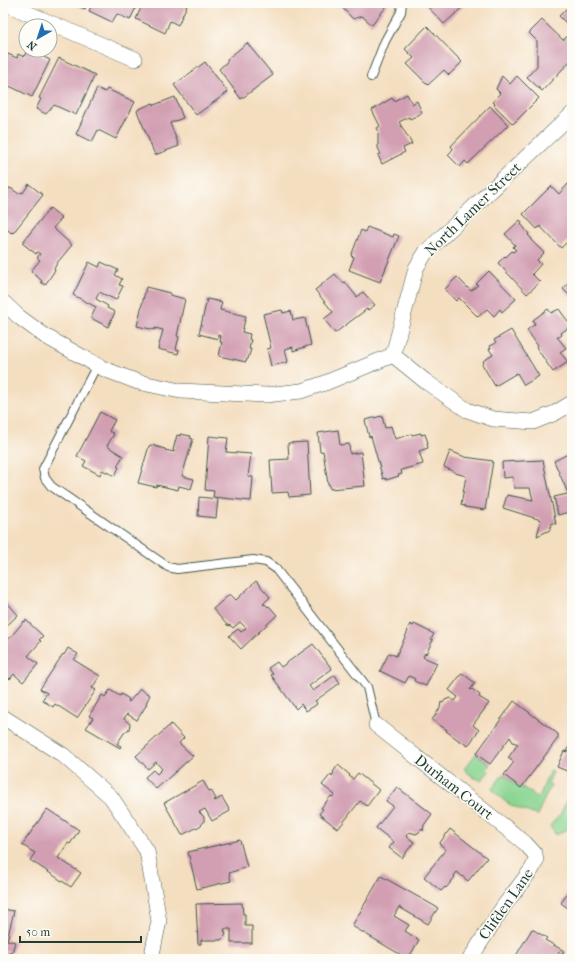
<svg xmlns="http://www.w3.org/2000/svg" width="575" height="962" font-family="'IM FELL French Canon',serif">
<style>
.grass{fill:#8cd693;stroke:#568a64}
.building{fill:#d29fb2}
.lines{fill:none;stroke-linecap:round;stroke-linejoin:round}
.service-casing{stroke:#3f5549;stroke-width:10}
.minor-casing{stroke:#3f5549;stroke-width:16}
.service{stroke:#fff;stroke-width:8}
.minor{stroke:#fff;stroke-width:15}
.labels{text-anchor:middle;stroke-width:3;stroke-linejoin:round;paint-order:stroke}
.street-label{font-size:15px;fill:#1f3d34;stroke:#fdfcf7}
</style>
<rect width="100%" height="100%" fill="#fdfcf7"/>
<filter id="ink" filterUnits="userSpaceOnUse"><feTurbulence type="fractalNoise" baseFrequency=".025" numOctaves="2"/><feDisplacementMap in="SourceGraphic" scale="8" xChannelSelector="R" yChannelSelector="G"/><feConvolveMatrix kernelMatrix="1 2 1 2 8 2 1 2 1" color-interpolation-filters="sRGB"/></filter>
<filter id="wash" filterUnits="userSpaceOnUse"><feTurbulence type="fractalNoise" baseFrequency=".012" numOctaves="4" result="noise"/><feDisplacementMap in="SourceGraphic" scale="16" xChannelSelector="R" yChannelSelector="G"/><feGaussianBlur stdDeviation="0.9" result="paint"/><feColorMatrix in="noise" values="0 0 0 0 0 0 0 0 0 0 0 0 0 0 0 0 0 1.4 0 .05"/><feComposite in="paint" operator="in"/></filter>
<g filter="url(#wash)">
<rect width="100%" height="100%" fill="#f4dec0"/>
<!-- grass -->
<path class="grass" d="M476,754L490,765L487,769L489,771L481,781L477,778H474L464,769Z
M550,770L553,772L548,784L551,785L537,815C517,809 506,805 492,789L504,773V775L521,788L522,787L539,798Z
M571,792H572V826L556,835L550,826L561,813Z"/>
<g id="blocks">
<!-- building -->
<path class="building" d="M71,3H88L85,9Z
M93,3H138L130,20L117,14L112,22L89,11Z
M143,3H188L178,25L170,21L165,33L136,19Z
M338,3H389L372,25L362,16L353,19Z
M424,3H467L444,24Z
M572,3V29L559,16Z
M542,20L563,40L569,35L572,38V59L542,91L527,77L537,66V41L529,33Z
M427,26L462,62L449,75L444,70L428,85L407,64L414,58L405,49Z
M247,43L273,75L241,99L219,69L228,61L227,59Z
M27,50H30L50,60L32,97L3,83V65L8,54L17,58L18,54L24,57Z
M59,58L95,75L76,115L54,105L46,114L36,109L41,99L39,98Z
M205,62L228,92L196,115L174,85Z
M502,76L510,84L517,76L539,98L513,124L494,105L495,104L493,102L500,93L496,89Z
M97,88L105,92L107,89L135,102L116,139L98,130L92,142L76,134Z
M407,94L412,104L417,101L422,113L410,119L409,117L399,122L412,144L403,148L405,152L382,164L378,155L381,154L378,148V133L379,132L377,128L380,126L372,110L392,98L394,101Z
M175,97L183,118L170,123L179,146L155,155L137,111L139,109L153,103L154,105Z
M490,106L508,125L468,164L465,161L460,167L448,155L453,149L451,146Z
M29,184L43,195L13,233L12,232L11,233L5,227L4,228L3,227V186L12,189L19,194L21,192L23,193Z
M568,184L572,188V221L571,222L572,223V237L561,248L540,226L537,229L523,214L551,186L559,194Z
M50,208L62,218L53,228L72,245L57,263L54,269L55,270L45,285L41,282L42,281L31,271L40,260L37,258L40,254L37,252L36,254L22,243Z
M520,220L522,222L521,224L529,234L528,235L532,239L531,240L544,253L537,260L541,264L532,274L540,282L527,294L498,263L505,256L506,257L512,251L513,252L516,250L513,247L515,245L505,234Z
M367,227L393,237L394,234L399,236L380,282L349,270L354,257L351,256L361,230L365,232Z
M89,262L99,267L101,262L118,270L115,275L122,279L119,285L123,286L116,300L99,292L96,299L108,306L107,308L115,312L108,327L91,318L96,307L73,295Z
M489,271L516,299L502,312L500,309L494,316L487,309L478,317L459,298L456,301L445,289L457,277L471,291L478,285L476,284Z
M335,274L343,283L345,282L357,297L363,292L375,305L368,310L367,309L335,333L324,319L333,312L315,290Z
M572,279V298L563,289Z
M146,287L170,293V295L185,299L177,336L179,337L176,349L179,350L178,354L158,349L163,330L155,328V330L137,326Z
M207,299L222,302L220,310L246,316L242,332L250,334L249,339L251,340L249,349H251L248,359H247L246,362L219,356L222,342H220L221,336L218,335V339L199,334Z
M548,309L551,313L559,309L571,326L561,333L562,335L559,337H557L566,348L560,352L568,362L553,372L536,347L538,346L527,330L535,324L533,320Z
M282,310L283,313L291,311L293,320L305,318L311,345L293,351V347L285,349L288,362L271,366L267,349L271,348L263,314Z
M511,330L539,376L524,385L517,373L495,386L482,364L484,363L483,361L493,355L489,349L491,348L490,346L496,343L494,340Z
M100,412L115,420L109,431L114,434L107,446L123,456L117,466L119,467L115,476L102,470L100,475L83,466L86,461L77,456Z
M382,416L385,428L391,426L395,439L412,434V435L421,433V435L425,434L428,443H427L428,448L419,451L423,464L401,470L402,474L398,475L399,476L386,480V478L383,479L371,436L369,437L365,420Z
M338,430L340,445L349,444L350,454L361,452L365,486L330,489L329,484H328L323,451L320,452L318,433Z
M180,434L191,436L190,438L193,439L182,476L194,479L191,489L179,486L178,490L157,485L156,487L138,483L149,446L151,445L165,449V450L174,452V451L173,450L177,435L180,436Z
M209,436L228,438L226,452L251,454L248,477H253L251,501L213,497L214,491L205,490Z
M307,442L310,495L289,497L288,492L272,493L270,460L289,459L288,443Z
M450,451L465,457L493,461L485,510L465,507V506L461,505L466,476L455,473V472L444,467Z
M572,452V489L567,491L554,461Z
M543,460L556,524L552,523L550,530L537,536L541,520L503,508L507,495L533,500L530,488H514L513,477L503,478L502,462Z
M572,493V511L558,515L554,497Z
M199,497L218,499L216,518L198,516Z
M256,581L270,597L263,604L264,605L265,604L268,607L269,606L277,615L241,649L229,636L238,629L241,632L246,628L240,622L233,628L231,626L227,625L213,609L230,594L236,600Z
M5,600L18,615L3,629V601Z
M26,620L43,636L39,640L41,641L28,656L38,664L23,682L14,674L10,679L3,673V646L24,621L25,622Z
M410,624L413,626L414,624L434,634L431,639L433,640L426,654L425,653L423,657L437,663L426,686L414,681L415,679L409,676L405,683L380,671L389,653L396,656L408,631L407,630Z
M313,644L332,669L309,686L313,691L335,675L340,683L315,701L317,703L316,705L306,711L301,704L296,709L271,675L273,674L268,668L277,662L281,667Z
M68,648L78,654L74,660L100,676L92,688L96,690L77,718L55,704L53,707L42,700L47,693L40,689L63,654L64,655Z
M462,673L475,683L470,690L472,689L480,695L479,697L489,703L473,725L479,730L468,746L461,741V742L446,731L447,730L432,720L440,708L441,702L443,703L445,700L450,698L455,701L458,697L449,690Z
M140,689L150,695L146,703L147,704L137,720L127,714L124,719L130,724L129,729L124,733L117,744L121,746L120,748L86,728L93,718L89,716L102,695L105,697L110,690L120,696L121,694L129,699L128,701L129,702Z
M514,701L558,734V738L521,788L504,775L514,762L508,758L518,744L513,742L510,737L490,764L476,754Z
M171,724L184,738L179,743L193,756L156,789L145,777L153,770L157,774L162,769L156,762L148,769L136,756Z
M572,739V773L557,767L564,751L567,752Z
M338,765L350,775L349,776L353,779L358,773L379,790L367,806L360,801L338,829L319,814L323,809L321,808L331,796L332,797L335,795L322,785L331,774L332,776L334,773L333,772Z
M203,781L209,791L211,790L216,799L214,800L215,801L222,797L230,811L212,821L205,809L199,812L204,817V822L200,826L182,835L164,803Z
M397,787L432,814L424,825L423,831L422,829L418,833L416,834L409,832L406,836L414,842L402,858L389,848L394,842L376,828L393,806L386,801Z
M47,809L79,830L70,844L68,843L58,858L81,873L71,887L30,860L35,853L22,845Z
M450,829L487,858L468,881L457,872L454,876L455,877L446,888L445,887L441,891L424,877L446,849L439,844Z
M240,840L247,867L229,873L231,881L197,889L188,852Z
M381,876L438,908L428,924L399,907L394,916L409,925L405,931L419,940L408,959L352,926Z
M570,890L572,891V911L561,903Z
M242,903L243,914H245V926H252V943H231V929H224L226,935L221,940H201V944H198L196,904Z
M3,909L14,911L7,940L15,942L12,953L5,951L3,953Z
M532,929L547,938L545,940L564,951L563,954L559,952L555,959H514Z"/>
</g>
</g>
<g filter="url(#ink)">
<use href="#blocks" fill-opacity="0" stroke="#3f5549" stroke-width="1"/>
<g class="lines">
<!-- service casing -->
<g class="service-casing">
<path id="service" d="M371,77L385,41L401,12L402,3
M97,365L43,469L45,478L51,486L168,567L177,569L253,560L266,562L275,568L367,687L376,725"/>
</g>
<!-- minor casing -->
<g class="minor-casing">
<path id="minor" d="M4,3L135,59
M3,302L19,317L45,336L104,369L138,382L180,391L266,395L301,391L325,383L393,355L416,268L426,252L572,114
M393,355L425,381L467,410L493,419L533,422L555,413L572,403
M3,717L63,755L111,797L147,851L159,921L151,959
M376,725L525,843L535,854L536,861L532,869L503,907L470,959"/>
</g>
<!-- service -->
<use href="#service" class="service"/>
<!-- minor -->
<use href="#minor" class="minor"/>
</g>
</g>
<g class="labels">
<!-- street labels -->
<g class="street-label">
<text transform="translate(473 209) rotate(-44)" y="5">North Lamer Street</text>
<text transform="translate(454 787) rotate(38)" y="5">Durham Court</text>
<text transform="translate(506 904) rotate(-55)" y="5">Clifden Lane</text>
</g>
</g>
<!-- margin -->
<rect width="575" height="962" fill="none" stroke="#fdfcf7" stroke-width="16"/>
<!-- north arrow -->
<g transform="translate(38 38) rotate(219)"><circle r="19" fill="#fdfcf7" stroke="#a4b0a9"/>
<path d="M0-3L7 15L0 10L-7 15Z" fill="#1f6fb2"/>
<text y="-6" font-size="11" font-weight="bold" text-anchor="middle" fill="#1f3d34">N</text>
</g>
<!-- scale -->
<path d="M20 936v6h121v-6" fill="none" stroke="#1f3d34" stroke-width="2"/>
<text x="26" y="936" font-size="12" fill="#1f3d34" stroke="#fdfcf7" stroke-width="3" paint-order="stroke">50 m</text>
</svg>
